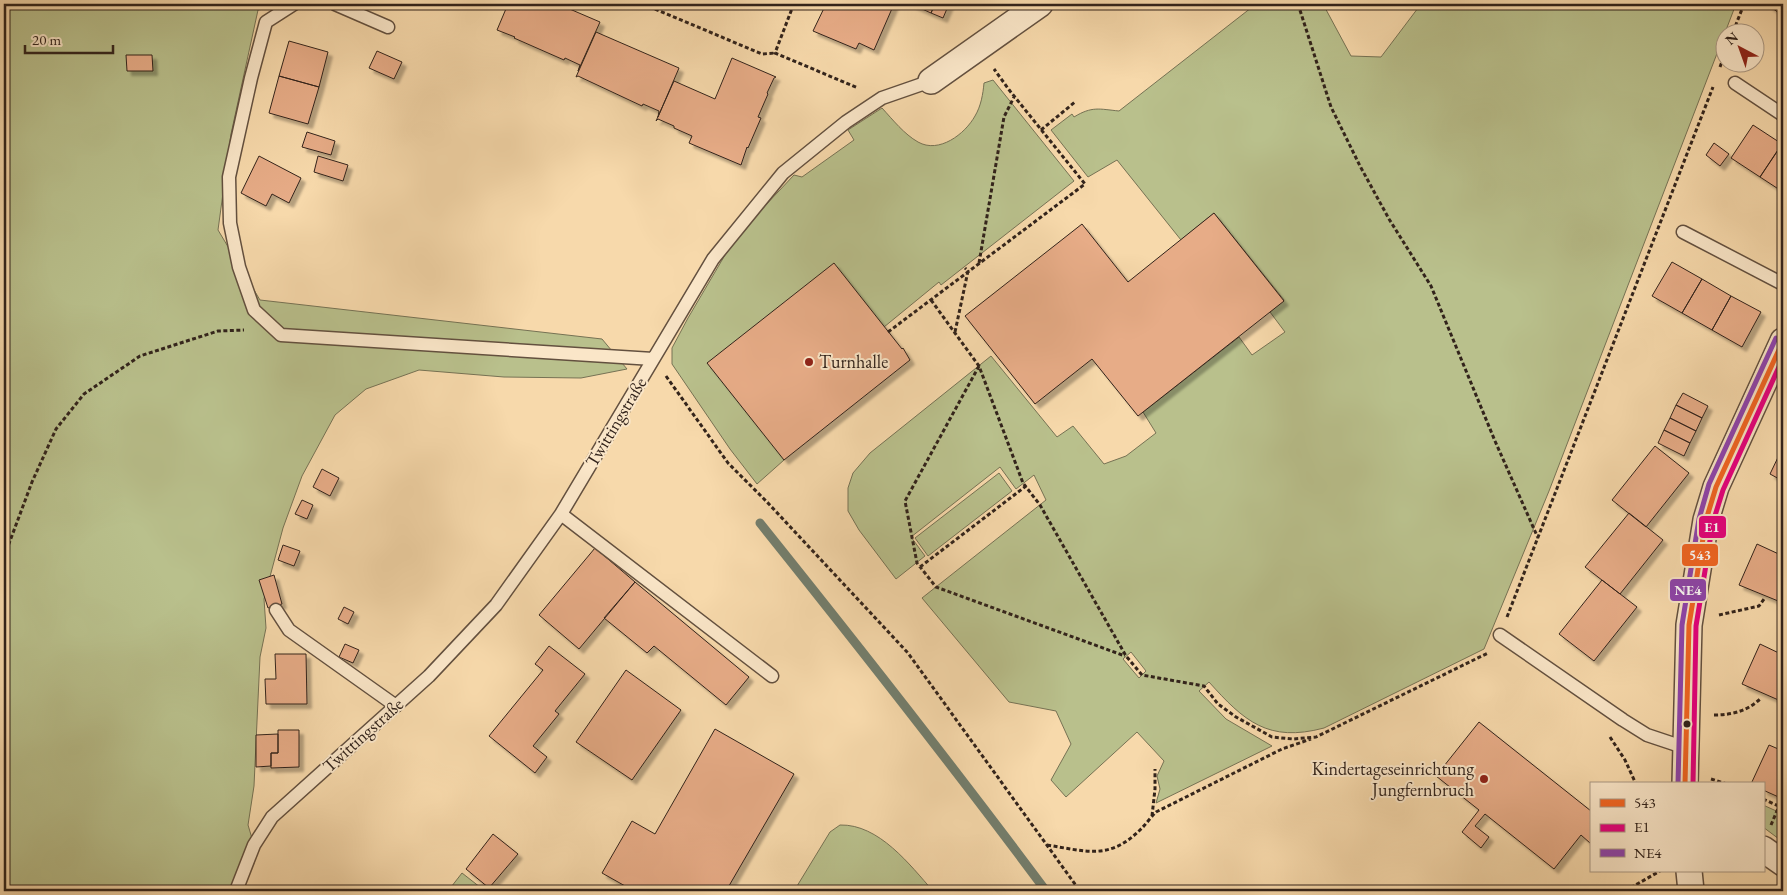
<svg xmlns="http://www.w3.org/2000/svg" width="1787" height="895" font-family="'EB Garamond',serif">
<style>
.green{fill:#b9c08c;stroke:#767254;fill-rule:evenodd}
.lines{fill:none;stroke-linecap:round;stroke-linejoin:round}
.stream{stroke:#737e6d;stroke-width:9}
.building{fill:#e7ac87;stroke:#32231b;filter:url(#shadow)}
.service-casing{stroke:#63503f;stroke-width:15}
.minor-casing{stroke:#63503f;stroke-width:28}
.path{stroke:#32231b;stroke-width:3;stroke-dasharray:4 2.5;stroke-linecap:butt}
.service{stroke:#fae6c8;stroke-width:12}
.minor{stroke:#fae6c8;stroke-width:25}
.bus-1-casing{stroke:#fae6c8;stroke-width:9}
.bus-2-casing{stroke:#fae6c8;stroke-width:9}
.bus-3-casing{stroke:#fae6c8;stroke-width:9}
.bus-1{stroke:#f26522;stroke-width:5}
.bus-2{stroke:#e5007d;stroke-width:5}
.bus-3{stroke:#8e44ad;stroke-width:5}
.poi-dot{fill:#8f2418;stroke:#fae6c8;stroke-width:2}
.bus-dot{fill:#32231b;stroke:#fae6c8;stroke-width:2}
.labels{text-anchor:middle;stroke-width:4;stroke-linejoin:round;paint-order:stroke}
.poi-label{font-size:18px;fill:#32231b;stroke:#fae6c8;text-anchor:start}
.street-label{font-size:18px;fill:#32231b;stroke:#fae6c8}
.line-badge{stroke:#fae6c8;stroke-width:2}
.badge-label{font-size:14px;text-anchor:middle;font-weight:bold;fill:#fff}
</style>
<defs>
<filter id="shadow"><feDropShadow dx="4.5" dy="4.5" stdDeviation="1" flood-color="#0004"/></filter>
</defs>
<rect width="100%" height="100%" fill="#f7d9ab"/>
<filter id="stains"><feTurbulence type="fractalNoise" baseFrequency=".004" numOctaves="4"/><feColorMatrix values="0 0 0 0 .2 0 0 0 0 .09 0 0 0 0 .02 0 0 0 .5 -.17"/></filter>
<radialGradient id="worn" r=".72"><stop offset=".6" stop-color="#630" stop-opacity="0"/><stop offset="1" stop-color="#630" stop-opacity=".3"/></radialGradient>
<!-- green -->
<path class="green" d="M4,4H277L276,7L258,10L231,134L218,230L260,300L602,339L627,369L581,378L504,377L419,370L366,389L335,415L302,476L283,528L264,599L266,628L260,657L254,786L248,825L254,845L236,891H4Z
M1256,4H1323L1351,56L1381,57L1418,8V4H1736L1549,491L1484,649L1324,728C1268,743 1244,721 1209,682L1199,691L1226,719L1272,746L1156,803L1160,789L1157,776L1164,761L1137,732L1066,797L1051,780L1071,744L1056,711L1009,702L922,598L1046,500L1034,475L1016,489L1000,467L911,537L925,556L896,579L859,530L848,511V488L853,473L870,453L991,356L1057,437L1073,426L1104,464L1126,456L1156,433L1143,412L1239,337L1252,355L1285,332L1270,312L1284,300L1214,213L1181,240L1117,160L1088,177L1051,130L1072,114L1074,117C1092,106 1099,109 1119,111ZM1131,652L1146,671L1139,678L1123,659Z
M993,80L1074,181L941,285L939,282L884,327L784,460L757,484L730,449L672,364V348L688,318L725,255L746,226L794,175L802,177L854,140L848,130L882,108C893,120 904,134 918,142C939,154 965,134 975,116C981,106 983,94 984,83Z
M999,473L1012,491L928,556L915,538Z
M1763,805L1783,814V842L1763,827Z
M840,825C879,824 910,865 933,891H794L830,832Z
M462,873L485,891H448Z"/>
<g class="lines">
<!-- stream -->
<path class="stream" d="M760,523C857,644 953,766 1046,891"/>
</g>
<!-- building -->
<path class="building" d="M508,4H558L600,22L578,71L580,65L565,58L564,60L514,38L515,37L497,30Z
M826,4L837,5L894,4L874,50L859,43L856,49L813,31Z
M911,4H935L931,13Z
M935,4H949L943,18L931,13Z
M1769,4H1783V16L1768,5Z
M596,32L679,68L658,117L659,111L643,104L642,106L578,76L576,77Z
M289,41L328,52L319,87L279,76Z
M377,51L402,62L394,79L369,68Z
M126,55H152L153,71H127Z
M732,58L776,77L774,78L767,93L768,94L758,117L761,118L748,148L747,147L741,165L689,143L692,136L674,128V126L658,119L656,121L674,81L715,99Z
M279,76L319,87L308,124L269,113Z
M1753,125L1782,144L1760,177L1731,158Z
M307,132L335,141L331,155L302,147Z
M1714,143L1729,154L1720,166L1706,155Z
M1782,144L1783,145V192L1760,177Z
M259,156L301,178L289,203L272,194L266,206L241,193Z
M318,156L348,165L343,181L314,172Z
M1214,213L1284,301L1138,416L1092,359L1035,404L965,316L1082,224L1128,282Z
M1672,262L1702,279L1682,313L1652,296Z
M834,263L902,349L903,348L910,360L784,460L707,363Z
M1702,279L1731,296L1712,330L1682,313Z
M1731,296L1761,312L1742,347L1712,330Z
M1683,393L1708,406L1702,418L1676,405Z
M1676,405L1702,418L1696,431L1670,418Z
M1670,418L1696,431L1690,443L1664,430Z
M1664,430L1690,443L1684,456L1658,443Z
M1655,446L1689,473L1646,527L1612,500Z
M1782,449L1783,450V481L1770,474Z
M322,469L339,478L330,496L313,487Z
M302,500L313,505L307,519L295,514Z
M1629,513L1663,540L1620,594L1585,567Z
M1757,544L1783,556V603L1739,585Z
M283,545L300,551L294,566L278,560Z
M595,548L635,582L579,649L539,615Z
M274,575L282,604L268,608L259,580Z
M1602,580L1637,607L1594,661L1559,634Z
M635,582L749,677L726,705L654,646L647,653L604,618Z
M344,607L354,612L348,624L338,619Z
M345,644L359,650L353,663L339,657Z
M1760,644L1783,655V702L1742,684Z
M549,646L585,674L555,711L559,714L533,746L547,757L535,773L489,736L543,670L535,664Z
M275,654H306L307,704H266L265,679H276Z
M626,670L681,710L632,780L576,742Z
M1479,722L1591,811V841L1590,843L1581,835L1554,869L1485,814L1475,826L1489,837L1481,848L1462,832L1479,810L1436,776Z
M715,729L794,774L726,891H634L602,873L632,821L655,834Z
M278,730H299V767L271,768V753H278Z
M278,734V753H271V766L256,767V735Z
M1769,745L1783,751V799L1763,790V784H1751Z
M493,834L518,854L489,888L466,869Z"/>
<g class="lines">
<!-- service casing -->
<g class="service-casing">
<path id="service" d="M294,4L266,22L251,78L229,177L230,223L239,267L254,310L281,335L653,359
M335,4L388,27
M1735,83L1783,115
M1683,232L1783,284
M561,514L772,676
M276,610L289,630L396,706
M1500,635L1623,720L1647,735L1686,748
M236,891L254,845L272,817L429,676L496,605L561,514L713,259L783,173L846,122L882,98L931,81"/>
</g>
<!-- minor casing -->
<g class="minor-casing">
<path id="minor" d="M931,81L1040,4
M1685,784L1689,625L1706,520L1716,487L1783,341
M1763,849L1783,863
M1689,871L1691,891"/>
</g>
<!-- path -->
<path class="path" d="M643,4L762,54L775,53
M792,4L793,6L775,53L858,88
M1298,4L1331,107L1360,166L1389,219L1431,286L1495,441L1538,538
M1733,32L1744,4
M1720,67L1724,56
M1041,130L1075,102
M979,263L1004,117L1014,97
M931,300L979,366L1023,483L1040,505L1126,656L1142,675L1204,686L1218,704L1236,717L1272,737L1293,739L1316,737L1488,653
M888,332L1085,184L1010,91L994,69
M955,332L968,271L965,268
M979,366L905,501L917,563L936,587L1125,656
M666,376L728,463L767,502L908,653L1080,891
M4,557L32,482L56,429L84,394L140,356L218,331L244,330
M920,567L1026,486
M1719,615L1759,606L1764,599
M1507,617L1713,87
M1714,715C1732,715 1748,711 1761,698
M1610,737L1625,760L1636,784
M1711,779L1727,784
M1763,799L1783,808
M1152,816L1155,789V769
M1771,825L1779,806
M1047,845C1086,851 1109,861 1141,829C1146,824 1151,817 1156,812L1282,749L1311,739
M1625,891L1660,871"/>
<!-- service -->
<use href="#service" class="service"/>
<!-- minor -->
<use href="#minor" class="minor"/>
<!-- bus-1 casing -->
<g class="bus-1-casing">
<path id="bus-1" d="M1685,784L1689,625L1706,520L1716,487L1783,341"/>
</g>
<!-- bus-2 casing -->
<g class="bus-2-casing">
<path id="bus-2" d="M1693,784L1696,626L1713,522L1723,490L1783,358"/>
</g>
<!-- bus-3 casing -->
<g class="bus-3-casing">
<path id="bus-3" d="M1678,784L1682,625L1699,519L1709,484L1776,338"/>
</g>
<!-- bus-1 -->
<use href="#bus-1" class="bus-1"/>
<!-- bus-2 -->
<use href="#bus-2" class="bus-2"/>
<!-- bus-3 -->
<use href="#bus-3" class="bus-3"/>
</g>
<!-- markers -->
<g class="poi-dot">
<circle cx="809" cy="362" r="5"/>
<circle cx="1484" cy="779" r="5"/>
</g>
<circle class="bus-dot" cx="1687" cy="724" r="4.5"/>
<g class="labels">
<!-- poi labels -->
<g class="poi-label">
<text x="819" y="368">Turnhalle</text>
<text x="1474" y="775" text-anchor="end">Kindertageseinrichtung<tspan x="1474" dy="21">Jungfernbruch</tspan></text>
</g>
<!-- street labels -->
<g class="street-label">
<text transform="translate(616 422) rotate(-59)" y="6">Twittingstraße</text>
<text transform="translate(363 735) rotate(-42)" y="6">Twittingstraße</text>
</g>
</g>
<g class="line-badge">
<rect x="1698" y="515" width="29" height="24" rx="5" fill="#e5007d"/>
<rect x="1681" y="543" width="38" height="24" rx="5" fill="#f26522"/>
<rect x="1669" y="578" width="38" height="24" rx="5" fill="#8e44ad"/>
</g>
<g class="badge-label">
<text x="1712" y="532">E1</text>
<text x="1700" y="560">543</text>
<text x="1688" y="595">NE4</text>
</g>
<!-- margin -->
<rect width="1787" height="895" fill="none" stroke="#f7d9ab" stroke-width="20"/>
<rect x="5" y="5" width="1777" height="885" fill="none" stroke="#32231b" stroke-width="2.5"/>
<rect x="10" y="10" width="1767" height="875" fill="none" stroke="#32231b"/>
<!-- legend -->
<rect x="1590" y="782" width="175" height="90" fill="#fae6c8" stroke="#aa9883"/>
<rect x="1600" y="799" width="25" height="8" fill="#f26522" stroke="#aa9883"/>
<text x="1634" y="808" font-size="15" fill="#32231b">543</text>
<rect x="1600" y="824" width="25" height="8" fill="#e5007d" stroke="#aa9883"/>
<text x="1634" y="832" font-size="15" fill="#32231b">E1</text>
<rect x="1600" y="849" width="25" height="8" fill="#8e44ad" stroke="#aa9883"/>
<text x="1634" y="858" font-size="15" fill="#32231b">NE4</text>
<!-- north arrow -->
<g transform="translate(1740 48) rotate(319)"><circle r="24" fill="#fae6c8" stroke="#aa9883"/>
<path d="M0-4L9 19L0 12L-9 19Z" fill="#8f2418"/>
<text y="-8" font-size="14" font-weight="bold" text-anchor="middle" fill="#32231b">N</text>
</g>
<!-- scale -->
<path d="M25 45v8h88v-8" fill="none" stroke="#32231b" stroke-width="2.5"/>
<text x="32" y="45" font-size="15" fill="#32231b" stroke="#fae6c8" stroke-width="4" paint-order="stroke">20 m</text>
<rect width="100%" height="100%" filter="url(#stains)"/>
<rect width="100%" height="100%" fill="url(#worn)"/>
</svg>
